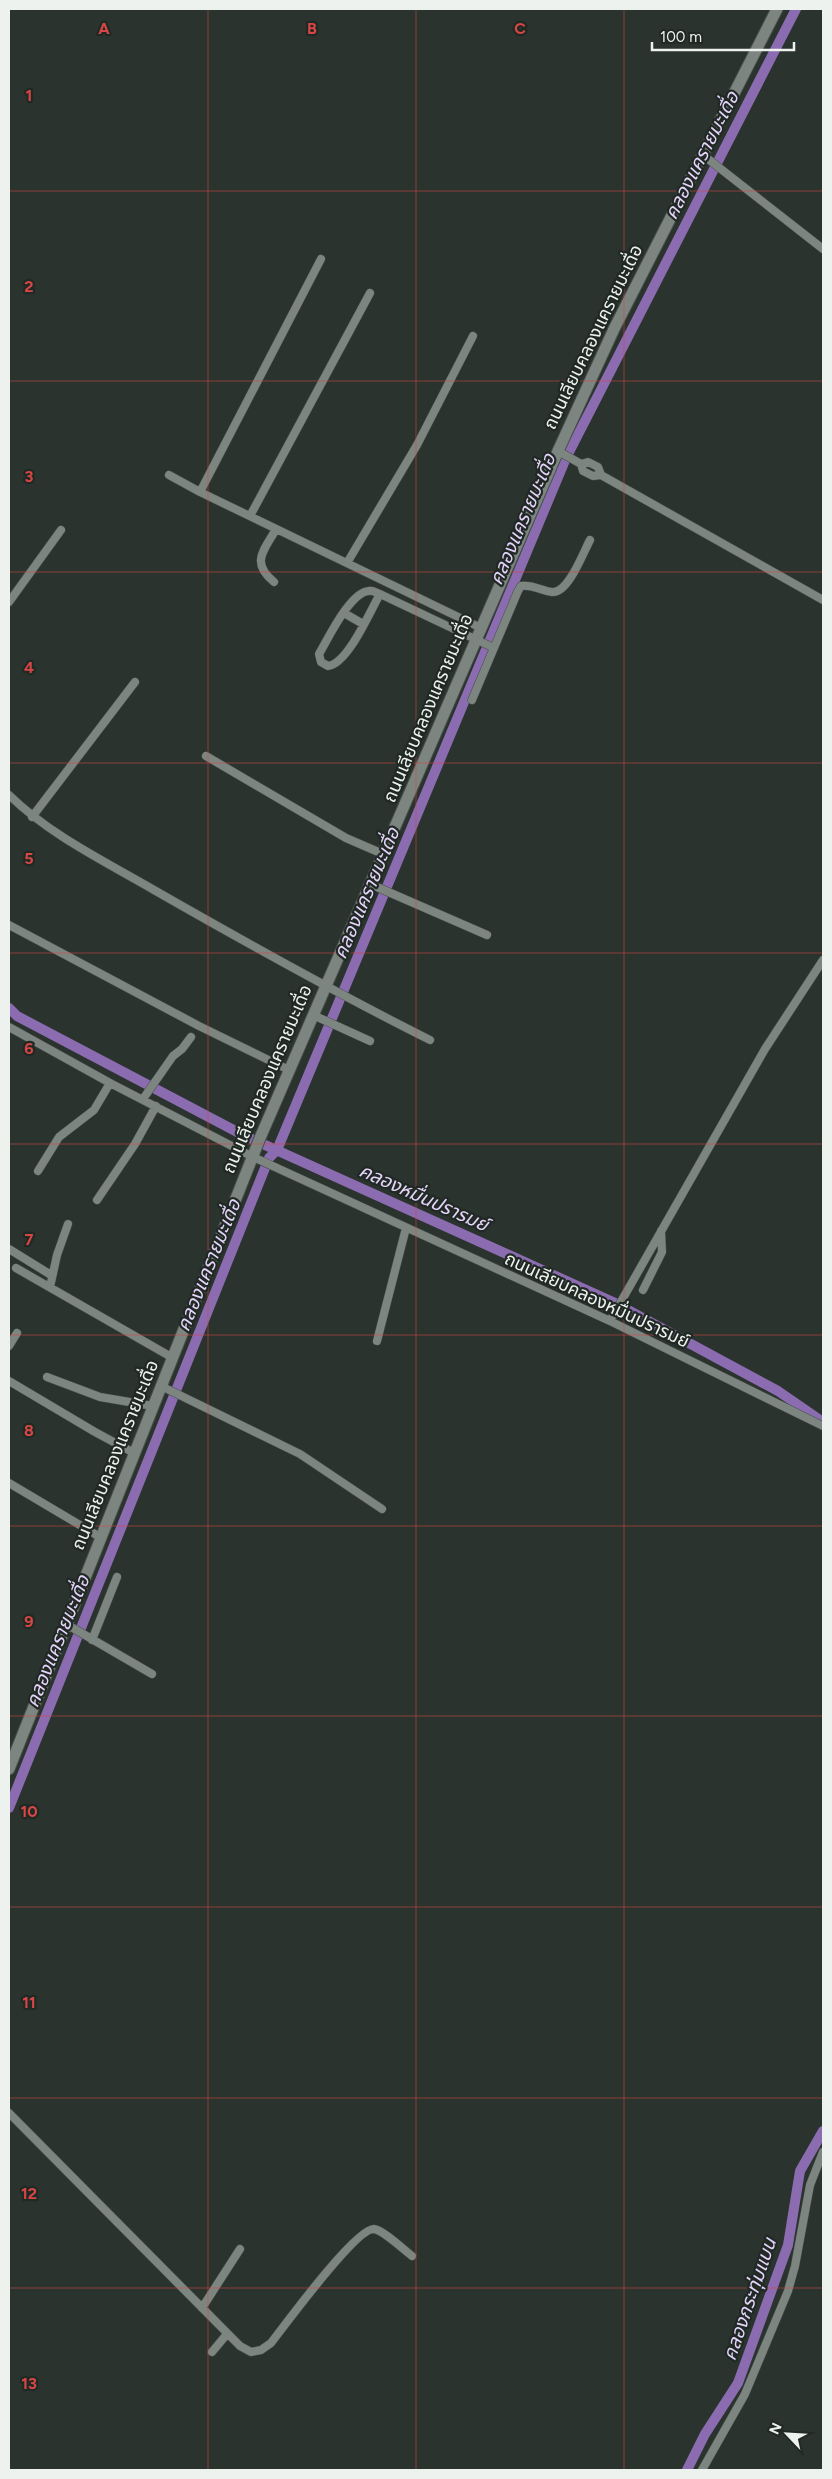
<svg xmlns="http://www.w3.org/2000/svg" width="832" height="2479" font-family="Figtree,'Noto Sans Thai',sans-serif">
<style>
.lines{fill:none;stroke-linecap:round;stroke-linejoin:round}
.canal{stroke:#8c6cb0;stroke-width:10}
.street-casing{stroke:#474e4a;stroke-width:9}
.secondary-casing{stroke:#474e4a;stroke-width:13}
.street{stroke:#7c8580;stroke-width:8}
.secondary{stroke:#7c8580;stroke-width:11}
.grid{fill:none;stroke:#d94646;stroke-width:1;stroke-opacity:0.55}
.labels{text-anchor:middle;stroke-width:4.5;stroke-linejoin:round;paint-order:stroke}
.street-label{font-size:18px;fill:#edf2ef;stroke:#212924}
.water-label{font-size:19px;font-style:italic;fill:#e5d4fb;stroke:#212924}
.grid-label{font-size:16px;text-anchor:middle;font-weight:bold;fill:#d94646;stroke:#212924;stroke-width:4.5;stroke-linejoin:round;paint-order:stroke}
</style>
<rect width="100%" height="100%" fill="#2b332e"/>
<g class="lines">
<!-- canal -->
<path class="canal" d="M9,1008L17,1016L243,1135L613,1302L778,1391L823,1422
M9,1808L269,1158L277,1150L566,458L796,9
M687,2470L705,2434L738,2383L788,2245L800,2171L823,2131"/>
<!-- street casing -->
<g class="street-casing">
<path id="street" d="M703,155L823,249
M321,259L200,492L481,628
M558,451L581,464L588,462L598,467L601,475L823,600
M581,464L583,471L593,476L601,475
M169,475L200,492
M250,516L370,293
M347,563L417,445L473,336
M274,582C250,562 264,551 276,529
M380,594C370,611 348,664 328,666L321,662L319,654C328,639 350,592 369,591C372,590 377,593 380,594L494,648
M9,602L61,530
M344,613L363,624
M472,700L518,591L521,586C532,584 542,591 552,592C568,594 583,553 590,540
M206,756L346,838L383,854
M9,795C50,835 104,861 154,890C245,942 336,993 430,1040
M32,817L135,682
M370,884L487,935
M9,925L199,1026L289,1070
M313,1015L370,1041
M9,1027L110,1083L253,1157L610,1321L823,1426
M143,1099L173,1056L182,1049L191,1037
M38,1171L59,1137L94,1110L110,1083
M97,1200L135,1144L156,1106
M9,1249L51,1275
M16,1268L173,1358
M50,1287L57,1255L68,1224
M643,1290L662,1252L661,1231
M610,1321L765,1049L823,960
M377,1341L406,1228
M9,1346L17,1333
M47,1377L100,1397L153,1406
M9,1381L95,1432L134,1453
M161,1386L300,1454L382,1509
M9,1483L100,1537
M66,1624L152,1674
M92,1640L117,1577
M9,2113L240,2346L251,2352L261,2350L271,2343C285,2325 356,2228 374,2229C383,2230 404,2250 412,2256
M202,2308L240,2249
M212,2352L227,2334
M702,2470L745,2394L788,2291L795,2266L810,2185L823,2152"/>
</g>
<!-- secondary casing -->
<g class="secondary-casing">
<path id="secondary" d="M9,1769L260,1138L558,451L614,329L777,9"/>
</g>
<!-- street -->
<use href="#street" class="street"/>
<!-- secondary -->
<use href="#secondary" class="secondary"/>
</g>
<!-- grid -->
<path class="grid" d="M208,9V2470M416,9V2470M624,9V2470M9,191H823M9,381H823M9,572H823M9,763H823M9,953H823M9,1144H823M9,1335H823M9,1526H823M9,1716H823M9,1907H823M9,2098H823M9,2288H823"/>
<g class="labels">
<!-- street labels -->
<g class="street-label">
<text transform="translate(593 337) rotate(-64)" y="6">ถนนเลียบคลองแครายมะเดื่อ</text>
<text transform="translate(428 708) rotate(-67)" y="6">ถนนเลียบคลองแครายมะเดื่อ</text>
<text transform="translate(267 1079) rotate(-67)" y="6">ถนนเลียบคลองแครายมะเดื่อ</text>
<text transform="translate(597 1300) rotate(25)" y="6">ถนนเลียบคลองหมื่นปรารมย์</text>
<text transform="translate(115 1455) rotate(-68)" y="6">ถนนเลียบคลองแครายมะเดื่อ</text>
</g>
<!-- water labels -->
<g class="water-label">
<text transform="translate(701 155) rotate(-63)" y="7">คลองแครายมะเดื่อ</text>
<text transform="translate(522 519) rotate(-67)" y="7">คลองแครายมะเดื่อ</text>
<text transform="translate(366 893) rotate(-67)" y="7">คลองแครายมะเดื่อ</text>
<text transform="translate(424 1197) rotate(24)" y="7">คลองหมื่นปรารมย์</text>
<text transform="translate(208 1265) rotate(-68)" y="7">คลองแครายมะเดื่อ</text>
<text transform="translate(57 1641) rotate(-68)" y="7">คลองแครายมะเดื่อ</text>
<text transform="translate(749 2299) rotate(-71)" y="7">คลองกระทุ่มแบน</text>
</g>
</g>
<g class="grid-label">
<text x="104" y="34">A</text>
<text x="312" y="34">B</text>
<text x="520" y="34">C</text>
<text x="29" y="101">1</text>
<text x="29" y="292">2</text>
<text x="29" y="482">3</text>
<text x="29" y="673">4</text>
<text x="29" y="864">5</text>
<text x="29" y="1054">6</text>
<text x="29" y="1245">7</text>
<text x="29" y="1436">8</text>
<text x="29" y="1627">9</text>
<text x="29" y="1817">10</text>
<text x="29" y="2008">11</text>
<text x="29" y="2199">12</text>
<text x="29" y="2389">13</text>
</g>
<!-- border -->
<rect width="832" height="2479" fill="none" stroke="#edf2ef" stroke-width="20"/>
<!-- north arrow -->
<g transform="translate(787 2434) rotate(295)" stroke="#212924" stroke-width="4" paint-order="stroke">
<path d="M0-4L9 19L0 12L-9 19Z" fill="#edf2ef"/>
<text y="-8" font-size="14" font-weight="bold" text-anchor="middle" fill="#edf2ef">N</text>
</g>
<!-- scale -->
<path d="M652 42v8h142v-8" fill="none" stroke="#edf2ef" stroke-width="2.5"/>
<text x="660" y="42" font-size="15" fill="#edf2ef" stroke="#212924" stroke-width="4" paint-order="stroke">100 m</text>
</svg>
